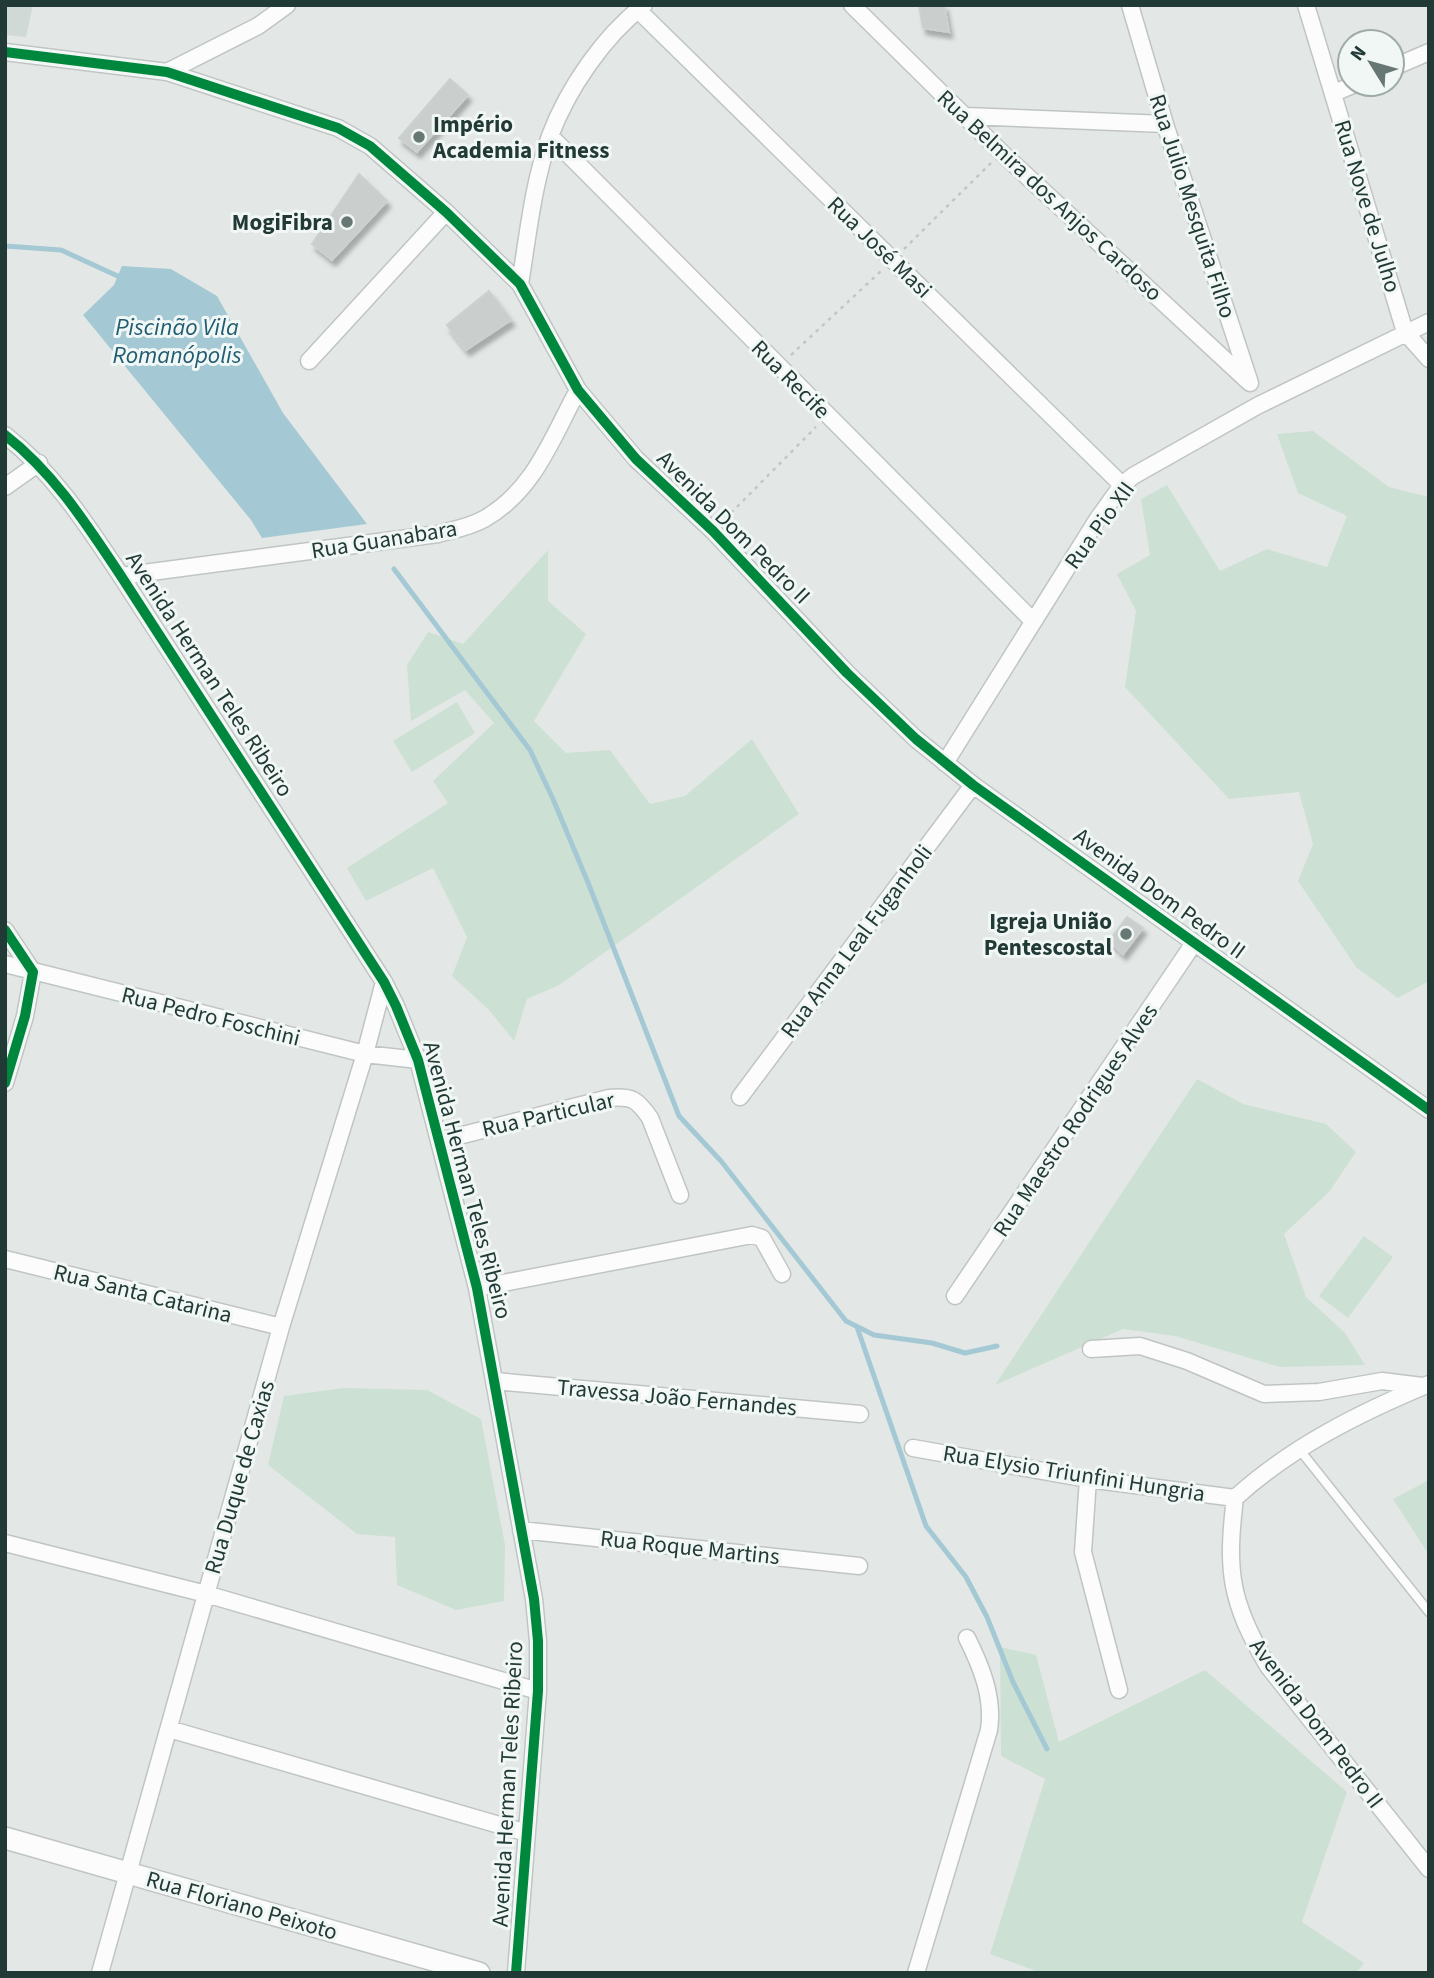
<svg xmlns="http://www.w3.org/2000/svg" width="1434" height="1978" font-family="'Source Sans 3',sans-serif">
<style>
.built{fill:#d1d9d6}
.green{fill:#cde0d4}
.water{fill:#a5c9d4}
.lines{fill:none;stroke-linecap:round;stroke-linejoin:round}
.stream{stroke:#a5c9d4;stroke-width:5}
.building{fill:#cacfcd;stroke:#cbd1cf;stroke-width:2;filter:url(#shadow)}
.service-casing{stroke:#c0c5c3;stroke-width:11}
.minor-casing{stroke:#c0c5c3;stroke-width:19}
.tertiary-casing{stroke:#c0c5c3;stroke-width:24}
.path{stroke:#c0c8c6;stroke-width:2.5;stroke-dasharray:3.5 5;stroke-linecap:butt}
.service{stroke:#fbfcfb;stroke-width:8}
.minor{stroke:#fbfcfb;stroke-width:16}
.tertiary{stroke:#fbfcfb;stroke-width:21}
.cycleway-casing{stroke:#f1f7f5;stroke-width:15}
.cycleway{stroke:#00873e;stroke-width:10}
.poi-dot{fill:#667774;stroke:#f1f7f5;stroke-width:2.5}
.labels{text-anchor:middle;stroke-width:6;stroke-linejoin:round;paint-order:stroke}
.poi-label{font-size:23px;font-weight:bold;fill:#223a36;stroke:#f1f7f5;text-anchor:end}
.street-label{font-size:23px;fill:#223a36;stroke:#f1f7f5}
.water-label{font-size:24px;font-style:italic;fill:#205c72;stroke:#f1f7f5}
</style>
<defs>
<filter id="shadow"><feDropShadow dx="3.5" dy="6" stdDeviation="2" flood-color="#0004"/></filter>
</defs>
<rect width="100%" height="100%" fill="#e3e8e6"/>
<!-- built -->
<path class="built" d="M5,5H33L26,37L5,35Z"/>
<!-- green -->
<path class="green" d="M1313,431L1389,487L1429,497V981L1398,998L1356,967L1298,881L1313,844L1299,792L1229,799L1125,687L1136,611L1117,574L1150,555L1141,499L1167,485L1220,571L1267,549L1327,567L1347,516L1298,493L1277,434Z
M548,550V601L586,634L534,721L566,753L610,750L650,804L685,796L752,739L799,814L559,985L527,999L514,1041L490,1011L452,976L467,937L433,868L366,901L347,868L448,803L433,781L494,723L465,690L411,721L407,665L428,632L463,644Z
M457,702L475,733L412,772L393,741Z
M1197,1079L1243,1104L1326,1124L1356,1152L1329,1192L1284,1234L1306,1297L1345,1333L1365,1365L1280,1367L1175,1336L1123,1329L995,1385Z
M1364,1236L1393,1257L1348,1318L1319,1296Z
M344,1388L427,1390L481,1419L505,1545L504,1601L456,1610L397,1585L395,1537L357,1534L268,1465L284,1396Z
M1429,1480V1555L1393,1499Z
M1000,1647L1036,1655L1059,1742L1205,1670L1347,1792L1302,1922L1364,1963L1356,1973H1041L990,1954L1045,1779L1001,1756Z"/>
<!-- water -->
<path class="water" d="M122,266L171,269L217,296L283,413L367,524L262,538L251,520L83,315L114,285Z"/>
<g class="lines">
<!-- stream -->
<path class="stream" d="M5,246L61,250L122,278
M394,569L530,750L553,799L589,885L679,1116L721,1161L846,1321L874,1335L932,1343L965,1353L997,1346
M857,1327L926,1526L966,1577L987,1617L1013,1682L1047,1749"/>
</g>
<!-- building -->
<path class="building" d="M919,5H944L949,32L923,28Z
M450,79L468,95L417,152L399,138Z
M359,174L387,201L332,260L312,244Z
M489,291L511,320L466,350L447,325Z
M1127,917L1143,928L1123,954L1109,941Z"/>
<g class="lines">
<!-- service casing -->
<g class="service-casing">
<path id="service" d="M1299,1449L1429,1612"/>
</g>
<!-- minor casing -->
<g class="minor-casing">
<path id="minor" d="M852,5L1002,153L1250,383
M1130,5L1165,124L1249,380
M1306,5L1405,332L1429,359
M638,10L1122,485
M5,52L167,72L338,128L370,146L446,212L520,284L578,390L636,459L713,531L847,673L916,739L973,785L1429,1110
M1392,68L1429,52
M167,72L258,26L287,5
M1334,93L1355,84
M966,116L1165,124
M550,136L1033,621
M520,284C528,235 533,183 550,136C568,88 604,36 644,5
M309,361L446,212
M5,435C54,473 87,525 121,576L384,982L396,1006L418,1060L477,1288L534,1599L538,1641V1691L516,1973
M5,487L39,463
M121,576L438,534C453,530 470,527 484,519C534,491 552,438 578,390
M945,763L1097,520L1122,485L1133,476L1257,406L1429,322
M5,930L33,972
M5,964L365,1054L418,1060
M5,1083L25,1016L33,972
M740,1097L973,785
M439,1141L609,1098C632,1096 637,1099 650,1118L680,1195
M5,1259L281,1327
M477,1288L752,1235L762,1238L782,1274
M955,1296L1194,943
M1091,1349L1140,1346L1187,1361L1264,1394L1319,1392L1382,1381L1422,1386
M495,1381L860,1414
M1429,1384C1359,1413 1291,1447 1235,1498C1226,1571 1230,1602 1268,1666L1429,1869
M913,1448L1088,1479L1235,1498
M1088,1479L1083,1552L1119,1690
M521,1530L859,1566
M5,1543L206,1594L538,1691
M169,1729L527,1833
M100,1973L281,1327L365,1054L384,982
M916,1973L989,1730C994,1697 981,1666 967,1638"/>
</g>
<!-- tertiary casing -->
<g class="tertiary-casing">
<path id="tertiary" d="M5,1838L479,1973"/>
</g>
<!-- path -->
<path class="path" d="M904,249L991,163
M791,355L881,271
M725,519L816,427"/>
<!-- service -->
<use href="#service" class="service"/>
<!-- minor -->
<use href="#minor" class="minor"/>
<!-- tertiary -->
<use href="#tertiary" class="tertiary"/>
<!-- cycleway casing -->
<g class="cycleway-casing">
<path id="cycleway" d="M5,52L167,72L338,128L370,146L446,212L520,284L578,390L636,459L713,531L847,673L916,739L973,785L1429,1110
M5,435C54,473 87,525 121,576L384,982L396,1006L418,1060L477,1288L534,1599L538,1641V1691L516,1973
M5,930L33,972L25,1016L5,1083"/>
</g>
<!-- cycleway -->
<use href="#cycleway" class="cycleway"/>
</g>
<!-- markers -->
<g class="poi-dot">
<circle cx="419" cy="137" r="7"/>
<circle cx="347" cy="222" r="7"/>
<circle cx="1126" cy="934" r="7"/>
</g>
<g class="labels">
<!-- poi labels -->
<g class="poi-label">
<text x="433" y="132" text-anchor="start">Império<tspan x="433" dy="26">Academia Fitness</tspan></text>
<text x="333" y="230">MogiFibra</text>
<text x="1112" y="929">Igreja União<tspan x="1112" dy="26">Pentescostal</tspan></text>
</g>
<!-- street labels -->
<g class="street-label">
<text transform="translate(1050 195) rotate(43)" y="8">Rua Belmira dos Anjos Cardoso</text>
<text transform="translate(1193 206) rotate(72)" y="8">Rua Julio Mesquita Filho</text>
<text transform="translate(1368 206) rotate(73)" y="8">Rua Nove de Julho</text>
<text transform="translate(880 247) rotate(44)" y="8">Rua José Masi</text>
<text transform="translate(791 379) rotate(45)" y="8">Rua Recife</text>
<text transform="translate(1099 525) rotate(-54)" y="8">Rua Pio XII</text>
<text transform="translate(734 527) rotate(45)" y="8">Avenida Dom Pedro II</text>
<text transform="translate(384 539) rotate(-9)" y="8">Rua Guanabara</text>
<text transform="translate(210 674) rotate(57)" y="8">Avenida Herman Teles Ribeiro</text>
<text transform="translate(1160 893) rotate(36)" y="8">Avenida Dom Pedro II</text>
<text transform="translate(856 941) rotate(-53)" y="8">Rua Anna Leal Fuganholi</text>
<text transform="translate(211 1016) rotate(14)" y="8">Rua Pedro Foschini</text>
<text transform="translate(548 1114) rotate(-13)" y="8">Rua Particular</text>
<text transform="translate(1075 1120) rotate(-56)" y="8">Rua Maestro Rodrigues Alves</text>
<text transform="translate(468 1180) rotate(75)" y="8">Avenida Herman Teles Ribeiro</text>
<text transform="translate(143 1293) rotate(14)" y="8">Rua Santa Catarina</text>
<text transform="translate(677 1397) rotate(5)" y="8">Travessa João Fernandes</text>
<text transform="translate(1074 1473) rotate(9)" y="8">Rua Elysio Triunfini Hungria</text>
<text transform="translate(239 1477) rotate(-74)" y="8">Rua Duque de Caxias</text>
<text transform="translate(690 1547) rotate(6)" y="8">Rua Roque Martins</text>
<text transform="translate(1317 1723) rotate(53)" y="8">Avenida Dom Pedro II</text>
<text transform="translate(507 1784) rotate(-87)" y="8">Avenida Herman Teles Ribeiro</text>
<text transform="translate(242 1905) rotate(16)" y="8">Rua Floriano Peixoto</text>
</g>
<!-- water labels -->
<g class="water-label">
<text x="177" y="335">Piscinão Vila<tspan x="177" dy="28">Romanópolis</tspan></text>
</g>
</g>
<!-- border -->
<rect width="1434" height="1978" fill="none" stroke="#223a36" stroke-width="14"/>
<!-- north arrow -->
<g transform="translate(1371 63) rotate(307)"><circle r="33" fill="#f1f7f5" stroke="#9eaba9" stroke-width="2"/>
<path d="M0-5L12 26L0 18L-12 26Z" fill="#667774"/>
<text y="-10" font-size="19" font-weight="bold" text-anchor="middle" fill="#223a36">N</text>
</g>
</svg>
